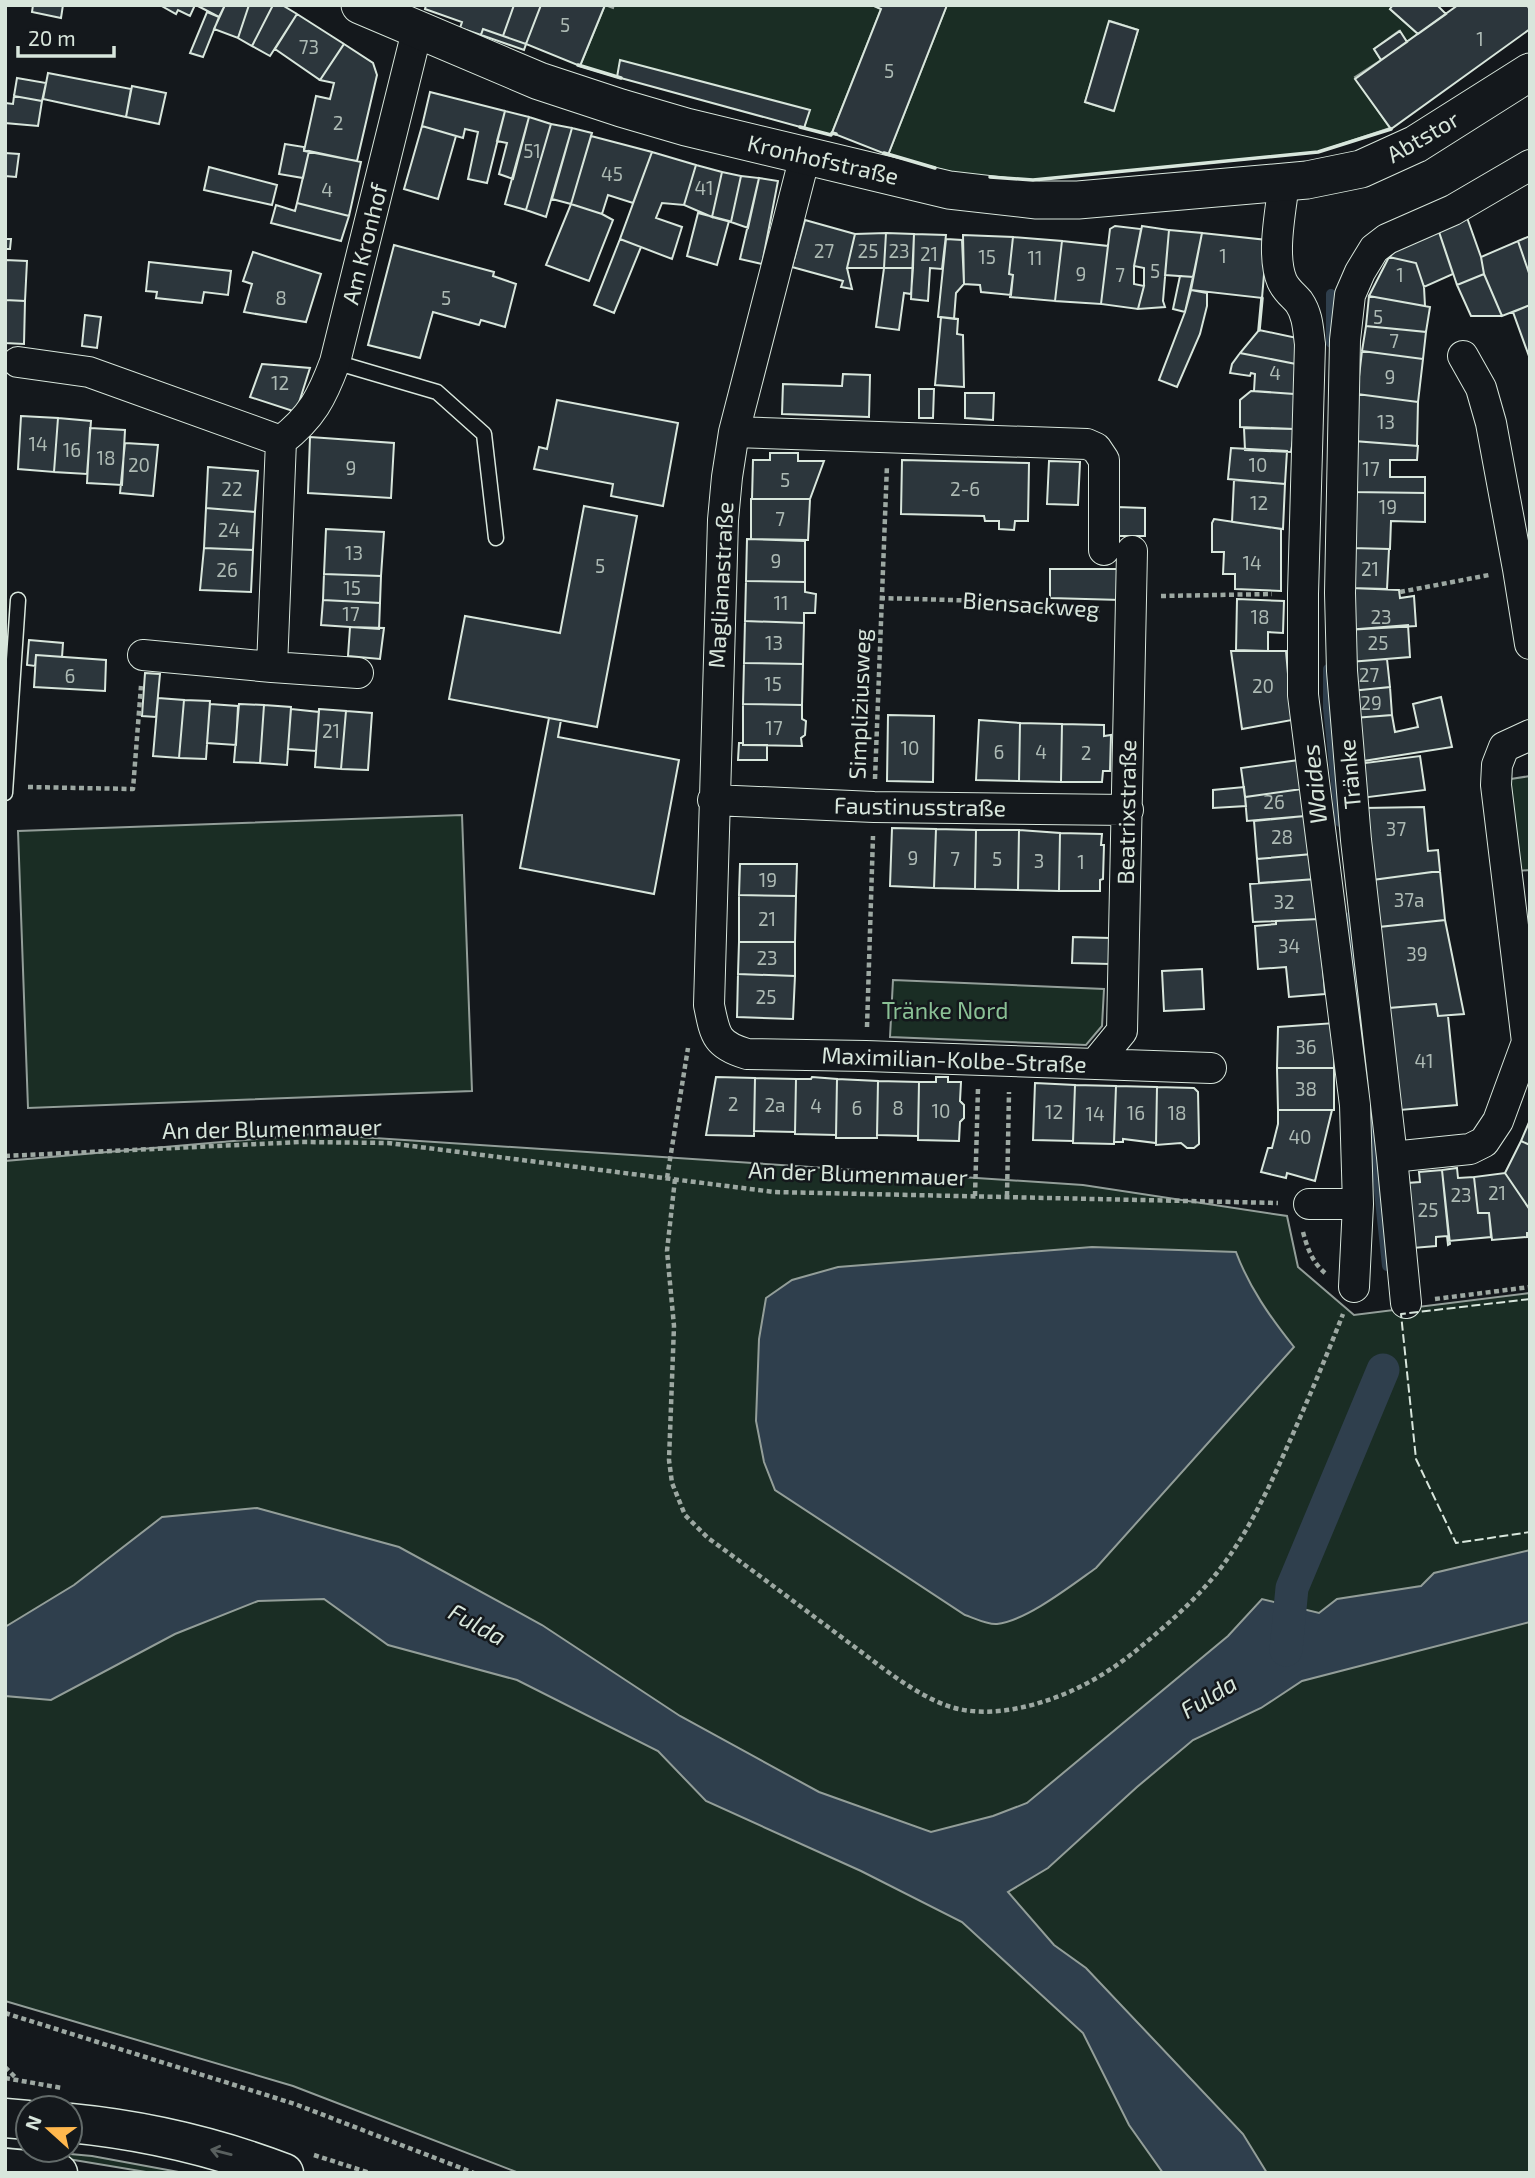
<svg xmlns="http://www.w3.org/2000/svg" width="1535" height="2178" font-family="'Exo 2',sans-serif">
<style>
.green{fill:#1a2d24;stroke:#939e99;stroke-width:2;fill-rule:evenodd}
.water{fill:#2f3f4d;stroke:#939e99;stroke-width:2}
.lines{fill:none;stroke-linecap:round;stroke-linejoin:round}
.stream{stroke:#2f3f4d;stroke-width:10}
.canal{stroke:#2f3f4d;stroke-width:33}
.building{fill:#2c363c;stroke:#d8e6dc;stroke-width:2}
.service-casing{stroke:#d8e6dc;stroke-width:17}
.minor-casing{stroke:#d8e6dc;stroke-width:32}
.tertiary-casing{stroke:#d8e6dc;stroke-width:39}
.primary-casing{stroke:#d8e6dc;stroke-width:41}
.path{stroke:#9da8a2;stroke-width:4.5;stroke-dasharray:5 3.5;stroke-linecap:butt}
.service{stroke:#14181c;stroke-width:14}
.minor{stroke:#14181c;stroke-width:30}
.tertiary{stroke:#14181c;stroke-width:37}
.primary{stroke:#14181c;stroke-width:38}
.fence{stroke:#d8e6dc;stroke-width:2;stroke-dasharray:9 3.5;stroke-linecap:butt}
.wall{stroke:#d8e6dc;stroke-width:3.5}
.oneway{stroke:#59605f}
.labels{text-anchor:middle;stroke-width:5;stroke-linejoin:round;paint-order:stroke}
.number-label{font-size:19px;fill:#adbab4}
.street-label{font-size:23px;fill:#d8e6dc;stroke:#14181c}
.park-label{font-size:23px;fill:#8ac095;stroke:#14181c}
.water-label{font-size:24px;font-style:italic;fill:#d8e6dc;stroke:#14181c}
</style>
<rect width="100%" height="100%" fill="#14181c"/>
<!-- green -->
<path class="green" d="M605,5L613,8L614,5H872L881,9L831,135L804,128L809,110L617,77L580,66Z
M947,5H1393L1390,9L1418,34L1407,42L1399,31L1374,49L1381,60L1355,77L1390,128L1318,152L1033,180L961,175L888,155ZM1110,21L1138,30L1113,111L1085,102Z
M1530,776V870L1518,871L1504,780Z
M462,815L472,1091L28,1108L18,831Z
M893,980L1104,989L1102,1026L1086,1045L890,1037Z
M314,1134L1083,1185L1287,1216L1298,1267L1354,1315L1530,1293V2173H519L293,2086L5,2001V1161Z
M5,2148L92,2156L184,2173H152L44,2155L5,2153Z"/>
<!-- water -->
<path class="water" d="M1092,1247L1236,1252C1249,1287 1270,1317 1294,1347L1096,1568C1072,1585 1026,1621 997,1624C988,1625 974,1618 965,1615L775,1490L764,1462L756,1421L759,1339L766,1298L792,1280L838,1267Z
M257,1508L399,1547L542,1625L680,1716L819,1792L931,1832L993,1816L1027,1803L1228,1636L1262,1599L1319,1613L1337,1599L1421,1586L1434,1573L1530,1550V1622L1302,1681L1261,1708L1193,1740L1137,1787L1048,1868L1008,1892L1054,1945L1086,1968L1243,2134L1267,2173H1163L1129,2125L1083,2033L962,1922L861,1871L706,1801L658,1751L517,1680L388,1645L324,1599L258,1601L175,1634L51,1700L5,1696V1627L74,1585L162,1517Z"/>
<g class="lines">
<!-- stream -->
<path class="stream" d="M1331,343V294
M1328,669V708L1340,822
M1350,917L1387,1266"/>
<!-- canal -->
<path class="canal" d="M1286,1650L1292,1588L1383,1370"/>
</g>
<!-- building -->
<path class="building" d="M33,5H63L61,18L32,12Z
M160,5H195L190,16L178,10L176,14Z
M196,5H225L219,17Z
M225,5H249L238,38L214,29Z
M249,5H273L252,46L238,38Z
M273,5H282L297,14L270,56L252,46Z
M426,5H514L503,36L483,29L481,35L460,28L462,22L425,9Z
M514,5H541L526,44L503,36Z
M541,5H605L580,66L526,44Z
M872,5H947L888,155L832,133L881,9Z
M1393,5H1437L1446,14L1418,34L1390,9Z
M1458,5H1527L1530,10V29L1391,129L1355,79Z
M207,12L219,17L203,57L190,53Z
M297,14L344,44L320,80L275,49Z
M1109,21L1138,30L1114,111L1085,102Z
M483,29L526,44L524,50L481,35Z
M1400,31L1407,42L1381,60L1374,49Z
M344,44L373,63L377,75L357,161L304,151L316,96L330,99L334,83L320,80Z
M620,60L810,110L804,128L617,77Z
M48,73L131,89L126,117L43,99Z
M17,78L46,83L42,101L14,96Z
M132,86L166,93L159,124L126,117Z
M430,92L505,111L487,183L468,179L478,132L465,129L463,138L422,126Z
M14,96L42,101L38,126L5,123V103L13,104Z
M505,111L529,117L513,179L499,174L507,143L497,141Z
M529,117L551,124L526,210L505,204Z
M551,124L572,128L546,217L526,210Z
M422,126L456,136L438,199L404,189Z
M572,128L592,133L571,204L552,199Z
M591,136L652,152L633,203L608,195L602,214L571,204Z
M285,144L304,147V151H309L303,178L279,174Z
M309,151L361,162L349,216L297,203Z
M652,152L696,165L684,205L662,203L656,218L682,227L672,259L620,239Z
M5,153L19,154L16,177L5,176Z
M696,165L722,172L712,217L684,205Z
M209,167L277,185L272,205L204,190Z
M722,172L741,176L731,222L712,217Z
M741,176L759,178L748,228L731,222Z
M759,178L778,181L762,264L740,259Z
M297,203L349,216L341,241L271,223L276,205L295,211Z
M571,204L602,214L613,220L589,281L546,265Z
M1465,212L1481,257L1484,274L1457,285L1437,226Z
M698,213L729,221L717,265L687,256Z
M805,220L855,234L847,268L852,289L841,287L843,281L792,267Z
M1115,226L1141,229L1134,266V284L1144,286L1138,309L1101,304L1110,229Z
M1142,226L1169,230L1163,301L1165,307L1138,309L1144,286V268L1134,266Z
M1437,226L1453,274L1424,287L1416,263L1389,257L1409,239Z
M1169,230L1202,233L1193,277L1165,275Z
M886,233L884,268H847L855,234Z
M886,233L914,234L913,268H884Z
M1202,233L1267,240L1262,298L1191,290Z
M914,234L946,235L942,269L930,268L928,301L911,299Z
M963,235L1013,237L1009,274L1013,275L1011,295L981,292L980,285L964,284Z
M1530,236V276L1518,241Z
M1013,237L1062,241L1055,301L1010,297L1013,275L1009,274Z
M5,239H11L10,249H5Z
M620,239L641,247L614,313L594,305Z
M946,239L962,240L964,284L956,293L954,319L938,317Z
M1062,241L1108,246L1101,304L1055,301Z
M1518,241L1530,276V305L1502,316L1484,274L1481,257Z
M394,245L494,272L493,276L516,284L505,327L481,320L479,325L433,312L420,358L368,345Z
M253,252L321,274L306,322L244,312L252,284L243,281Z
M1389,257L1416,263L1424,287L1425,306L1369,296Z
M5,260L27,261L25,301L5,300Z
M149,262L231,271L228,295L204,292L202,303L156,298L157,292L146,291Z
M884,268H913L911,294L904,293L899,330L876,327Z
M1484,274L1502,316H1471L1457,285Z
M1180,276L1193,277L1185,312L1173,309Z
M1191,290L1207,293V306L1200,334L1177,387L1159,380L1185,312Z
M1369,296L1430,307L1426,332L1366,326Z
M5,300L25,301L24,344L5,343Z
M1530,305V359L1513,312Z
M85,315L101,317L97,348L82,346Z
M941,317L958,319L957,334L963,335L964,387L935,385Z
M1366,326L1426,332L1423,359L1362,351Z
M1259,330L1297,338L1296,364L1240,353Z
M1362,351L1423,359L1418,402L1357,394Z
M1240,353L1296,364L1294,394L1254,391L1255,374L1251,373L1250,376L1230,373L1232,364Z
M262,364L310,368L296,412L250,397Z
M843,374L870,375L869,417L782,414L783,384L842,386Z
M919,389H934L933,418H919Z
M1251,391L1294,394L1295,429L1240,427V400Z
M965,393H994L993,420L965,418Z
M1357,394L1418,402L1417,446L1354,441Z
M557,400L678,423L663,506L611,496L613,484L534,469L539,447L547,449Z
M21,416L58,418L54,472L18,469Z
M58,418L91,421L87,474L54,472Z
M90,428L125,430L122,485L87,483Z
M1244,428L1295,429L1291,452L1245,450Z
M310,437L394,443L391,498L308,493Z
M1354,441L1418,446L1417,460H1390V477H1425V493L1352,492Z
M125,443L158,445L153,496L120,493Z
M1231,448L1287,451L1285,484L1228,479Z
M770,453H798V461H824L810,499H752L753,460H770Z
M902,460L1029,463L1028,521H1015L1014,530L999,529V521H985L984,516L901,514Z
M1049,461L1080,462L1078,505L1047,504Z
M208,467L258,471L255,512L206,508Z
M1234,480L1285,484L1283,529L1232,522Z
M1352,492L1425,493V522L1391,521L1390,549L1352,548Z
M751,499H810L808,540L751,539Z
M584,506L637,516L597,727L449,699L465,616L560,633Z
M1117,507L1145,508V536H1116Z
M206,508L255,512L253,550L204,548Z
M1214,519L1281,529V591L1235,589V574H1223L1224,552H1212V523Z
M326,529L384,532L381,576L324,574Z
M747,539L805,541V582L746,581Z
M204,548L253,550L251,592L200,590Z
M1352,548L1389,549L1387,589L1351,588Z
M1050,569H1123L1121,600L1050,598Z
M324,574L381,576L380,603L323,600Z
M746,581L805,582V592L816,594L815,613H804V623L745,621Z
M1351,588L1399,590L1400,598L1414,596L1416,626L1347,630Z
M1237,599L1284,601L1283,633L1268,632V651L1236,650Z
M323,600L380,603L379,629L321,625Z
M745,621L804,623L803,664L744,663Z
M1408,625L1410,657L1349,662L1347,630Z
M350,627L384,628L380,659L348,656Z
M29,640L63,643L62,657L36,655L35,666L27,665Z
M1231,651H1286L1292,720L1242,729Z
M36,655L106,660L105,691L34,687Z
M1387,659L1390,687L1351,691L1349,662Z
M744,663L803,664L802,705L743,704Z
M145,673L160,674L156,717L142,716Z
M1390,687L1392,715L1354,718L1351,691Z
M1441,697L1452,747L1357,762L1354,718L1392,715L1395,732L1418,727L1413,704Z
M158,698L184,700L179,758L153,756Z
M184,700L210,701L206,759L179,758Z
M210,704L238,706L236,745L207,743Z
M239,704L264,705L260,763L234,762Z
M743,704L802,705V719L806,721L805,735L801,738L802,746L743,745Z
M264,705L291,707L287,765L260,763Z
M291,709L319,712L316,751L288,749Z
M319,709L346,711L341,769L315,767Z
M346,711L372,713L368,770L341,769Z
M888,715L934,716L933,782L887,781Z
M549,718L561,720L558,737L679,760L654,894L520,868Z
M979,720L1020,723L1019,781L976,780Z
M1020,723L1062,724L1061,782L1019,781Z
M1062,724L1104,725V736L1111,735L1110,771H1103L1102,782H1061Z
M739,743H743V745H767V760H738Z
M1420,756L1425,790L1361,798L1357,764Z
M1299,760L1302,789L1245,797L1241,768Z
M1244,787L1246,806L1213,808V790Z
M1302,789L1305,816L1247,821L1245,797Z
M1424,807L1428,851L1438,850L1440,871L1372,880L1364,808Z
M1305,816L1312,854L1257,859L1254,821Z
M892,828L936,829L934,888L890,886Z
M936,829L976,830L975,889L934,888Z
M976,830H1019L1018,890L975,889Z
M1019,830L1060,833L1059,891L1018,890Z
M1060,833L1102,834L1101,845H1104L1103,879L1100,880V891H1059Z
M1312,854L1316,879L1259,883L1257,859Z
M740,864H797L796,896L739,895Z
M1440,871L1445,920L1379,927L1372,880Z
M1316,879L1319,919L1253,922L1250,884Z
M739,895L796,896L795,942H739Z
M1319,919L1325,994L1289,997L1286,967L1258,969L1255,926L1276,924V921Z
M1445,920L1464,1014L1438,1016L1436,1004L1389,1008L1379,927Z
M1073,937L1110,938V964L1072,963Z
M739,942H795V976L738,974Z
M1202,969L1204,1009L1164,1011L1162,971Z
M738,974L795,976L793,1019L737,1017Z
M1436,1004L1438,1016H1448L1457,1105L1400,1110L1389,1008Z
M1335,1023L1334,1068H1277L1278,1027Z
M1277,1068H1334V1110H1278Z
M716,1077L755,1078L754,1136L706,1135Z
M812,1077L837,1079L836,1135L795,1134L796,1079H811Z
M936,1077H948V1082H961L960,1101L964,1105V1118L960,1122L959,1141L918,1140L919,1082H936Z
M755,1078L796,1079L795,1132L754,1131Z
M837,1079L878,1081L877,1138H836Z
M878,1081L919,1082L918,1136L877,1135Z
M1035,1083L1075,1085L1073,1141L1033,1140Z
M1075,1085L1116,1086L1114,1144L1073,1143Z
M1116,1086L1157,1087L1156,1143L1123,1139V1142H1114Z
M1157,1087L1194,1088L1198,1092L1199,1138V1144L1194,1148H1187L1181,1143L1156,1145Z
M1278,1110H1332L1315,1181L1287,1173L1286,1178L1261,1172L1268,1148H1272L1278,1124Z
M1530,1120V1145L1521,1141Z
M1521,1141L1530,1145V1210L1505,1173Z
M1457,1168L1458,1178L1474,1177L1478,1213H1489L1491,1237L1449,1241L1442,1170Z
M1442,1170L1450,1244L1448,1245L1447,1236L1436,1237V1246L1413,1248L1407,1183L1420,1182L1419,1172Z
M1505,1173L1530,1210V1233H1527V1237L1492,1240L1489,1213H1478L1474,1177Z"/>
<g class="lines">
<!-- service casing -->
<g class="service-casing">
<path id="service" d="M335,362L437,392L484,434L496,538
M5,793L18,600"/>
</g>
<!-- minor casing -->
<g class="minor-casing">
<path id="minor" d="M805,156L734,432L727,477L723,520L709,1005C715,1035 716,1045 747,1054L866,1056L1211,1068
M1284,182C1281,210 1271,255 1282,281C1286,290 1293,295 1299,302C1308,315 1308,330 1310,344L1303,594V695L1355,1105L1358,1204L1354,1287
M1463,356L1481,388L1491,423L1518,569L1530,644
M18,362L89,372L281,441
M734,432L1087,444L1096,448L1104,460V550
M281,441C312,417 322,397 335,362L417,31
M143,655L272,667L281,441
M272,667L358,673
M713,800L874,807L1128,810
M1095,1064L1122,1031L1132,551
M1392,1157L1470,1149L1484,1142L1498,1121L1527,1042L1496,785L1497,765L1504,747L1530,735
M1309,1204H1358
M1406,1303L1392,1157L1356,840L1342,671L1340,593L1345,340L1350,295L1360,272L1374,249L1387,239L1453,210L1530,165"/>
</g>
<!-- tertiary casing -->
<g class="tertiary-casing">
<path id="tertiary" d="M360,5L539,81L621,108L686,127L949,190L1037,200H1078L1307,180L1361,169L1416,144L1530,72"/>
</g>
<!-- primary casing -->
<g class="primary-casing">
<path id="primary" d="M5,2118L28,2120
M70,2123C143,2130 216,2147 284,2173
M5,2168L58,2173"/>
</g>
<!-- path -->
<path class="path" d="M1400,592L1489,575
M1161,596L1272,594
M880,598L1022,602L1029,609L1100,610
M875,779L887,465
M28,787L133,789L141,686
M867,1027L873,836
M5,1156L301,1142L388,1143L774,1192L1278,1203
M667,1178L688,1048
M675,1179L667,1251L674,1326L669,1460L672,1483L685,1515L708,1538C755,1572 801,1607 848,1642C879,1665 910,1691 945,1705C980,1718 1021,1710 1054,1698C1087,1686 1117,1667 1144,1644C1169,1623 1195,1600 1216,1574C1249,1533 1271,1483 1292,1436C1310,1395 1327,1355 1343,1314
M975,1196L978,1088
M1007,1196L1009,1092
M1303,1232C1307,1247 1312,1262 1325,1273
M1435,1299L1530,1287
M5,2013L295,2104L474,2173
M5,2067L15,2077
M5,2078L62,2088
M314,2155L370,2173"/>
<!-- service -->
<use href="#service" class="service"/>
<!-- minor -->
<use href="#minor" class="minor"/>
<!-- tertiary -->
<use href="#tertiary" class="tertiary"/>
<!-- primary -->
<use href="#primary" class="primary"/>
<!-- fence -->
<path class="fence" d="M1530,1299L1401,1314L1416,1459L1456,1543L1530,1532"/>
<!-- wall -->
<path class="wall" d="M578,65L621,78
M800,127L831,135L832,133L836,134
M884,153L935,168
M990,177L1033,180L1318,152L1391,129
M1259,330L1262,298"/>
</g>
<!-- one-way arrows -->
<defs><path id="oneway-shaft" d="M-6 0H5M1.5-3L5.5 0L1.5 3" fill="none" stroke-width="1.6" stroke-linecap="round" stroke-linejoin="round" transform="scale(1.75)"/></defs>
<use class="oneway" href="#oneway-shaft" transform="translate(221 2152) rotate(-166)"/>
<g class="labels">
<!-- number labels -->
<g class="number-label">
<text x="565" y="32">5</text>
<text x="1480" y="46">1</text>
<text x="309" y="54">73</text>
<text x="889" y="78">5</text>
<text x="338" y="130">2</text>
<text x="532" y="158">51</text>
<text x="612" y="181">45</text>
<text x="704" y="195">41</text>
<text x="327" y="197">4</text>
<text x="824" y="258">27</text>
<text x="868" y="258">25</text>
<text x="899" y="258">23</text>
<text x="929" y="261">21</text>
<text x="1223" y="263">1</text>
<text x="987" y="264">15</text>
<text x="1035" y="265">11</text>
<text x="1155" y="278">5</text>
<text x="1081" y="281">9</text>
<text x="1120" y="282">7</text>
<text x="1400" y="282">1</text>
<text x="281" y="305">8</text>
<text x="446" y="305">5</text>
<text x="1378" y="324">5</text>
<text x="1394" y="348">7</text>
<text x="1275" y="380">4</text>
<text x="1390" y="384">9</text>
<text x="280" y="390">12</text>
<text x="1386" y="429">13</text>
<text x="38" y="451">14</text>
<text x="72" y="457">16</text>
<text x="106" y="465">18</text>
<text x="139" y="472">20</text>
<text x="1258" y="472">10</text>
<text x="351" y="475">9</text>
<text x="1371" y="476">17</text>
<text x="785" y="487">5</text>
<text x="232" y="496">22</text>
<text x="965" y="496">2-6</text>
<text x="1259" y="510">12</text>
<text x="1388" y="514">19</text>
<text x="780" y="526">7</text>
<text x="229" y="537">24</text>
<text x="354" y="560">13</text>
<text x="776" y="568">9</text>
<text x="1252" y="570">14</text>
<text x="600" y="573">5</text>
<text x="1370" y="576">21</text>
<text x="227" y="577">26</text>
<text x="352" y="595">15</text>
<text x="781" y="610">11</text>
<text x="351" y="621">17</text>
<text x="1260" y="624">18</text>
<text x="1381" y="624">23</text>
<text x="774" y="650">13</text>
<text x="1378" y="650">25</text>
<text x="1369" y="682">27</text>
<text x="70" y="683">6</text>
<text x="773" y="691">15</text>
<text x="1263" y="693">20</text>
<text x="1371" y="710">29</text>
<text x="774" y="735">17</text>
<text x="331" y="738">21</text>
<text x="910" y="755">10</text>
<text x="999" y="759">6</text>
<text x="1041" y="759">4</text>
<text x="1086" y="760">2</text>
<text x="1274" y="809">26</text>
<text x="1396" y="836">37</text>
<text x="1282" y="844">28</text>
<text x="913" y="865">9</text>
<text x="955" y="866">7</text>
<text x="997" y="866">5</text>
<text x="1039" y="868">3</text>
<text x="1081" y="869">1</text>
<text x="768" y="887">19</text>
<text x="1409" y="907">37a</text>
<text x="1284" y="909">32</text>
<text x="767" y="926">21</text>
<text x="1289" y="953">34</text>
<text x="1417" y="961">39</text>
<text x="767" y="965">23</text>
<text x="766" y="1004">25</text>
<text x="1306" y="1054">36</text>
<text x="1424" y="1068">41</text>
<text x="1306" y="1096">38</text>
<text x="733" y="1111">2</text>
<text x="775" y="1112">2a</text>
<text x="816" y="1113">4</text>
<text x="857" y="1115">6</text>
<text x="898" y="1115">8</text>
<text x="941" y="1118">10</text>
<text x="1054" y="1119">12</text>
<text x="1136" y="1120">16</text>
<text x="1177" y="1120">18</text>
<text x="1095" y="1121">14</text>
<text x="1300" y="1144">40</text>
<text x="1497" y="1200">21</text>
<text x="1461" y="1202">23</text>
<text x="1428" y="1217">25</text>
</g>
<!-- street labels -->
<g class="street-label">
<text transform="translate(1423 137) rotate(-30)" y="8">Abtstor</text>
<text transform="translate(823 160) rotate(13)" y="8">Kronhofstraße</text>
<text transform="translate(365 244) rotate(-76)" y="8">Am Kronhof</text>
<text transform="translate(721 585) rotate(-87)" y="8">Maglianastraße</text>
<text transform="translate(1031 605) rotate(4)" y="8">Biensackweg</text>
<text transform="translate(860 704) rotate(-88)" y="8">Simpliziusweg</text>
<text transform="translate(1350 774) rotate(-95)" y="8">Tränke</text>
<text transform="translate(920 807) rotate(1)" y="8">Faustinusstraße</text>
<text transform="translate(1127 812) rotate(-89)" y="8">Beatrixstraße</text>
<text transform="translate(954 1060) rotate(2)" y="8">Maximilian-Kolbe-Straße</text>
<text transform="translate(272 1129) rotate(-1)" y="8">An der Blumenmauer</text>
<text transform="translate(858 1174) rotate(2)" y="8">An der Blumenmauer</text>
</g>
<!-- park labels -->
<g class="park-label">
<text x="945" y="1019">Tränke Nord</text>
</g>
<!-- water labels -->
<g class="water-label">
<text transform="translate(1315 784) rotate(-96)" y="8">Waides</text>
<text transform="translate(477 1625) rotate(29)" y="8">Fulda</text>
<text transform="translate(1209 1697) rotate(-31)" y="8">Fulda</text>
</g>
</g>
<!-- border -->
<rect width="1535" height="2178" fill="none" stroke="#d8e6dc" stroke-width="14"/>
<!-- north arrow -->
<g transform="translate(49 2129) rotate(291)"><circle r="33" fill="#14181c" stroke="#626a69" stroke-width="2"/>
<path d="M0-5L12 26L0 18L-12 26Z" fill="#ffb74d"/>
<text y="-10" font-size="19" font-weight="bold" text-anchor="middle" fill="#d8e6dc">N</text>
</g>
<!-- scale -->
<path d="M18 46v10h96v-10" fill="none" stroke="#d8e6dc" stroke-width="3.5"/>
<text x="28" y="46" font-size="21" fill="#d8e6dc" stroke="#14181c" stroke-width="5" paint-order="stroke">20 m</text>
</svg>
